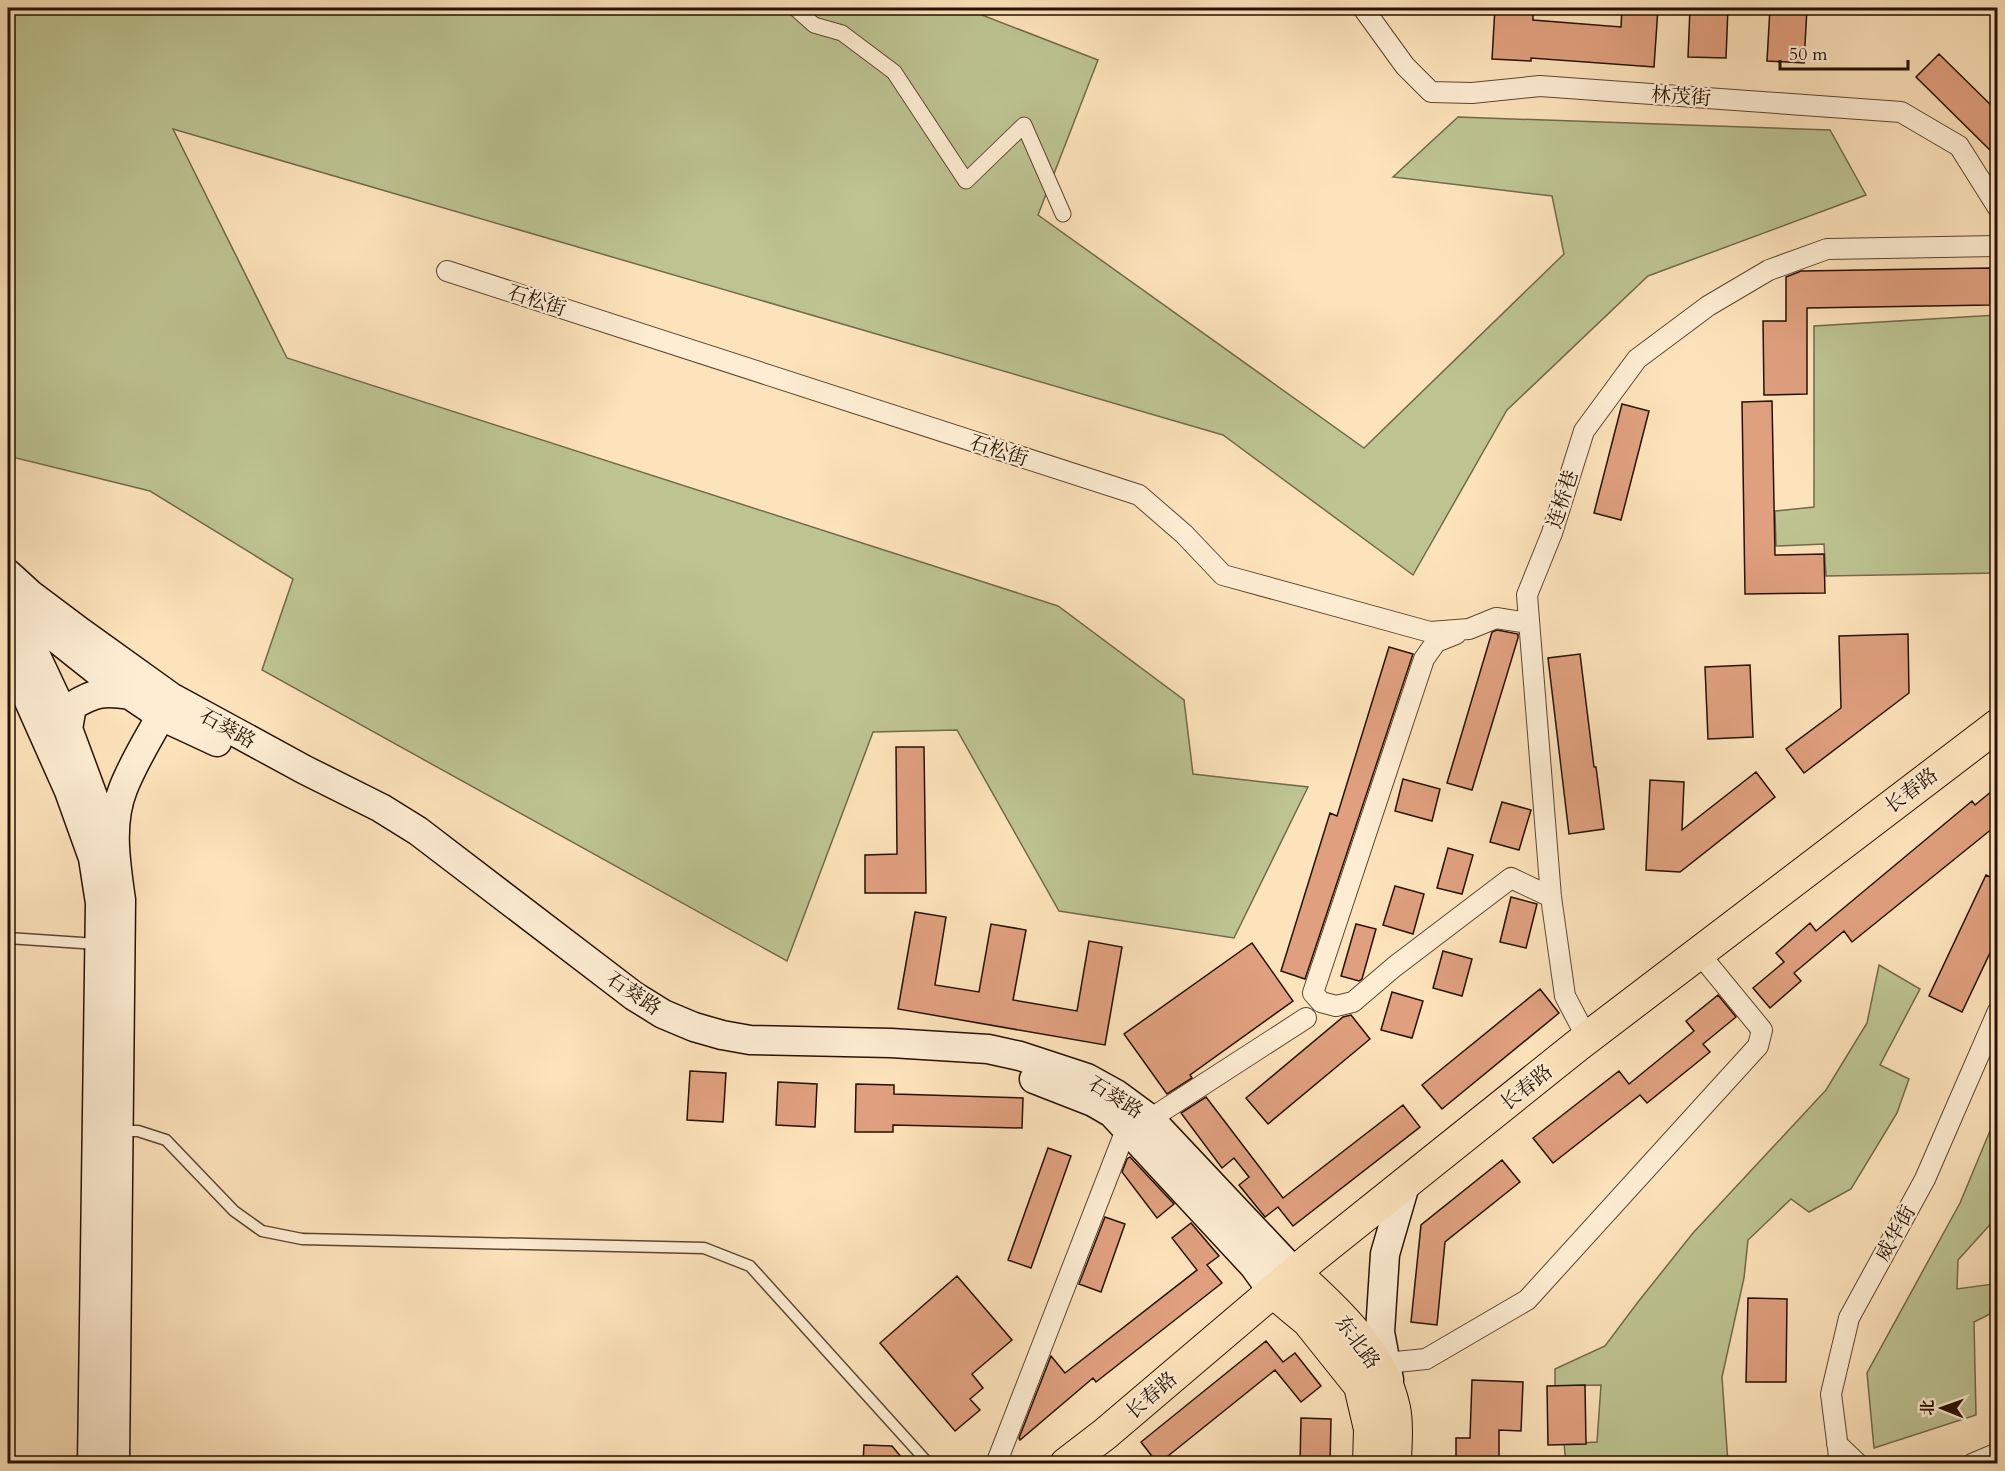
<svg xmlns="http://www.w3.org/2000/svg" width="2005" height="1471" font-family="Cardo,'Noto Serif SC',serif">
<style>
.green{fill:#bdc492;stroke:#726a49;stroke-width:1.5}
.building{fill:#e0a07f;stroke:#261100;stroke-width:1.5}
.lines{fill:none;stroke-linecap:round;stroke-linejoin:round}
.service-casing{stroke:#5c462f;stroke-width:13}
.pedestrian-casing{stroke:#5c462f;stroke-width:17}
.minor-casing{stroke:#5c462f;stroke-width:22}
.secondary-casing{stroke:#261100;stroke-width:31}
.primary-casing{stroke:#261100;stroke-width:34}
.service{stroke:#feedd3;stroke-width:10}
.pedestrian{stroke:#feedd3;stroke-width:15}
.minor{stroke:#feedd3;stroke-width:20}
.secondary{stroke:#feedd3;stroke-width:28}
.primary{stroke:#fde3bb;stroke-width:32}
.labels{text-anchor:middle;stroke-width:4.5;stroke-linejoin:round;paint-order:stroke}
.street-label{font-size:20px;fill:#261100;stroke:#feedd3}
</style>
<rect width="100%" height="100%" fill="#fde3bb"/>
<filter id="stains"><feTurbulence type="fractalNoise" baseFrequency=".00333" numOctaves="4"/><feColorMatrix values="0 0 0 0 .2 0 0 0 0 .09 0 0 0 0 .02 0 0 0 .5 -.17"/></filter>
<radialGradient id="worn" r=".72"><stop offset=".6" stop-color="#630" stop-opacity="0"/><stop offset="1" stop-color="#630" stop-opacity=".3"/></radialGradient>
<!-- green -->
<path class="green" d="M8,8H964L1098,60L1038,215L1364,448L1564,254L1552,196L1393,177L1458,117L1830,130L1866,195L1648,276L1507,410L1413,575L1223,435L173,129L287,358L1058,606L1184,700L1193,774L1308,787L1234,938L1059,911L957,730L873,732L787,961L262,670L293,579L150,491L8,456Z
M1997,315V573L1826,576L1824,544L1776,546L1775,511L1814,507V326Z
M1879,965L1920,989L1880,1065L1909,1079L1897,1113L1851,1189L1809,1212L1791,1199L1748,1240L1744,1278L1722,1377L1728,1463H1566L1564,1444L1597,1442L1601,1385L1555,1386V1369L1605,1346L1638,1302L1693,1233L1826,1090L1867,1023Z
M1997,1114V1217L1958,1260L1957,1289L1993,1284L1990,1314L1974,1322L1976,1415L1874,1448L1867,1373L1960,1203Z"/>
<!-- building -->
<path class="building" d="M1495,8H1533V20L1621,27L1622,8H1658L1654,67L1531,58V61L1492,59Z
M1690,8H1728L1726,58L1688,57Z
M1770,8H1807L1804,63L1767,61Z
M1939,54L1998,112V158L1916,77Z
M1990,268V305L1807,308V394L1764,395L1763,321H1786V277L1801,271Z
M1772,401L1775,555L1824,554L1825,593L1745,594L1742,402Z
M1622,404L1649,411L1621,520L1594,513Z
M1497,630L1518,634V638L1472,790L1447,783L1492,632Z
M1908,634L1909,693L1804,773L1786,749L1841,708L1839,636Z
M1389,647L1413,654L1305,979L1281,971L1330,813L1337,816Z
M1580,654L1594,767H1596L1604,829L1569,834L1548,658Z
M1750,665L1753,737L1708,739L1705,667Z
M896,747H924L926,893H865V855L897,854Z
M1756,772L1775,797L1680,872L1646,870L1650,780L1684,782L1682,830Z
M1403,779L1440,789L1432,821L1395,811Z
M1998,786V824L1852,942L1844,931L1794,973L1801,981L1770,1008L1753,988L1784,962L1776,953L1810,923L1816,931L1972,801L1975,805Z
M1502,802L1531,810L1519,850L1490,842Z
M1448,848L1473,855L1462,894L1437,888Z
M1986,875L1998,881V936L1962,1012L1929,996Z
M1395,886L1424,894L1413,934L1383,925Z
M1511,897L1537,904L1526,948L1500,942Z
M915,912L946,917L935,985L979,992L991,924L1026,930L1013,1000L1077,1011L1089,941L1122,947L1105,1045L898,1009Z
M1356,924L1376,929L1362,979L1359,981L1341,976Z
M1252,943L1293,1001L1190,1075L1192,1078L1167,1094L1124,1034Z
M1443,951L1472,959L1462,996L1433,988Z
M1540,989L1559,1013L1442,1109L1422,1085Z
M1392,992L1423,1001L1412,1038L1381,1030Z
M1718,995L1736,1017L1703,1044L1710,1052L1647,1103L1640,1095L1553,1163L1533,1138L1619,1071L1629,1084L1694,1031L1686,1021Z
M1351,1015L1370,1039L1268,1124L1246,1098L1343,1017Z
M690,1071L726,1073L723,1122L687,1120Z
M778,1082L817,1084L815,1127L776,1125Z
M856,1084L894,1085V1094L1023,1098L1022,1128L893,1125V1132H855Z
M1206,1097L1283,1198L1403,1105L1420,1127L1293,1226L1278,1207L1265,1217L1239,1185L1249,1177L1234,1158L1222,1168L1181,1113Z
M1048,1148L1071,1156L1031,1268L1008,1260Z
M1130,1157L1174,1204L1157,1218L1122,1172L1127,1159Z
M1502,1160L1520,1182L1445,1242L1437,1325L1411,1322L1421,1225Z
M1105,1217L1125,1224L1101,1292L1079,1284Z
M1191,1223L1219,1256L1207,1265L1222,1283L1096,1382L1093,1378L1020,1440L1019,1438L1051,1356L1065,1373L1197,1270L1172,1238Z
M957,1276L1012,1340L972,1374L983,1388L970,1399L980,1410L955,1431L880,1343Z
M1748,1298L1787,1299L1786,1382H1746Z
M1266,1341L1283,1362L1295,1353L1321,1386L1301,1402L1275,1370L1158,1464L1141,1442Z
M1472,1380L1523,1382L1521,1431L1499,1430V1464H1456V1438H1470Z
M1585,1385L1586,1444L1548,1445L1547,1386Z
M1301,1418L1331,1419L1330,1464H1300Z
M864,1445L892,1446L907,1464H863Z"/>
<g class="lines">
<!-- service casing -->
<g class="service-casing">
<path id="service" d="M8,938L97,944
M121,1131H138L166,1140L234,1211L262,1231L302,1239L704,1248L750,1266L929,1464"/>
</g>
<!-- pedestrian casing -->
<g class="pedestrian-casing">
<path id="pedestrian" d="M795,8L814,25L842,33L894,72L966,181L1024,125L1063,214"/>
</g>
<!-- minor casing -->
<g class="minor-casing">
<path id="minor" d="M1363,8L1405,66L1431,92L1472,93L1540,86L1901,112L1959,146L1998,208
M447,271L1139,495L1184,534L1223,575L1430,632L1469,629L1496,618L1529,623
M1456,634L1436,642L1424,659L1313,993L1321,1002L1336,1006L1353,1002L1394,967L1511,878L1551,897
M1587,1038L1565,996L1551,897L1527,595L1552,533L1584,431L1637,359L1708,306L1769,270L1827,249L1998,246
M1386,1363L1426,1359L1527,1300L1758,1046L1762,1030L1698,952
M1837,1444L1858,1464
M996,1464L1127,1127L1150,1119L1306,1018
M1840,1464L1831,1394L1849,1318L1925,1179L1998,1011
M1972,1464L1998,1453"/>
</g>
<!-- secondary casing -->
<g class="secondary-casing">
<path id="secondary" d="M8,574L31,595L79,631L171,697L305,770L381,808L418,831L634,996L663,1014L694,1027L722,1035L750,1040L891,1043L988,1049L1020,1056L1087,1078L1116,1094L1150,1119L1295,1273
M8,600L115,685L161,716L217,742
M15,611L60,707L111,845
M8,654L69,791L93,858L100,903L92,1464
M68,729L72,706C95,692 104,691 130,695
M1034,1079L1093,1102L1112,1113L1254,1266L1272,1291
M1389,1380L1380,1332L1385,1254L1405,1185
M115,1464L121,900C116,864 109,824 123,789C135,758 154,730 169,701"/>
</g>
<!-- primary casing -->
<g class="primary-casing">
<path id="primary" d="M1295,1273C1336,1310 1382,1352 1394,1408C1398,1426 1395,1446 1395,1464
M1272,1291L1308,1321L1360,1386L1370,1429L1369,1464
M1066,1464L1105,1434L1312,1258L1578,1045L1998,725"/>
</g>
<!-- service -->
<use href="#service" class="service"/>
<!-- pedestrian -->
<use href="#pedestrian" class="pedestrian"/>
<!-- minor -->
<use href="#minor" class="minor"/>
<!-- secondary -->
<use href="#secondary" class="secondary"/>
<!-- primary -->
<use href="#primary" class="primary"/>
</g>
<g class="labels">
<!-- street labels -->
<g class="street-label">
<text transform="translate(1681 96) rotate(4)" y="7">林茂街</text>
<text transform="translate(537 300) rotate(18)" y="7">石松街</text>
<text transform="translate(999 450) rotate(18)" y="7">石松街</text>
<text transform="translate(1562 499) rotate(-72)" y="7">连桥巷</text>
<text transform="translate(228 728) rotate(29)" y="7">石葵路</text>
<text transform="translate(1911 790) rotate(-37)" y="7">长春路</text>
<text transform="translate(634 993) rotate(34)" y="7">石葵路</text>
<text transform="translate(1526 1087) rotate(-39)" y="7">长春路</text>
<text transform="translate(1116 1097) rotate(32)" y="7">石葵路</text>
<text transform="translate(1895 1233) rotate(-61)" y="7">威华街</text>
<text transform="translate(1358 1342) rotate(54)" y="7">东北路</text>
<text transform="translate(1151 1395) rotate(-41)" y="7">长春路</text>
</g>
</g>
<!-- margin -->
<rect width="2005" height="1471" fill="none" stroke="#fde3bb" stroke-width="30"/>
<rect x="9" y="9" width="1987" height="1453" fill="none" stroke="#261100" stroke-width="3"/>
<rect x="15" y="15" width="1975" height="1441" fill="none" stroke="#261100" stroke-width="1.5"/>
<!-- north arrow -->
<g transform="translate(1942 1408) rotate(271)" stroke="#feedd3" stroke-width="4.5" paint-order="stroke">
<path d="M0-4.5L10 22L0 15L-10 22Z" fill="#261100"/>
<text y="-9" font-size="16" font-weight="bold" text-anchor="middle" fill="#261100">北</text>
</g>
<!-- scale -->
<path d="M1780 60v9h128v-9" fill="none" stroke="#261100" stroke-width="3"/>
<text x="1789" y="60" font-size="18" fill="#261100" stroke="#feedd3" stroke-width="4.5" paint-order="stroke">50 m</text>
<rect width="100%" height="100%" filter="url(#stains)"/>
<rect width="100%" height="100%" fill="url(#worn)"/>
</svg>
